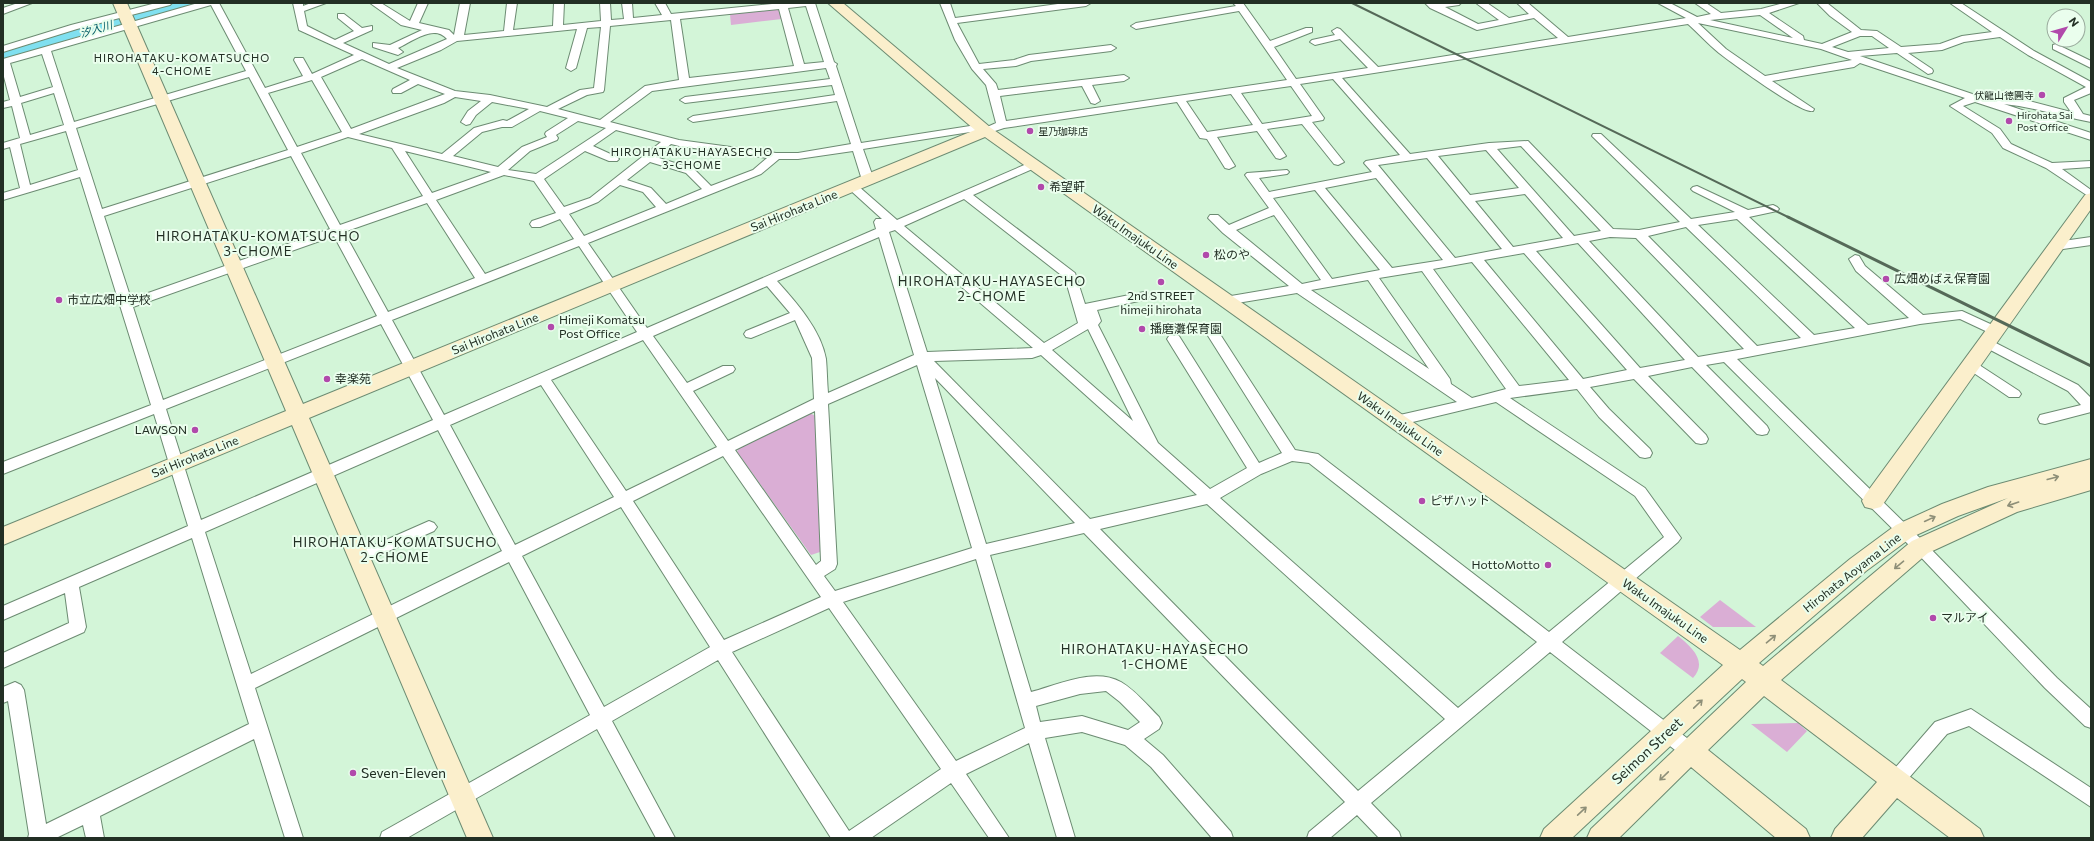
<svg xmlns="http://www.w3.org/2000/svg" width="2094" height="841" font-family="Commissioner,'Noto Sans JP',sans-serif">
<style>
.green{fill:#daaed5}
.water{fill:#80e0f0}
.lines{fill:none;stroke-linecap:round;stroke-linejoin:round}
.street-casing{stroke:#6c8b72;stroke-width:2}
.secondary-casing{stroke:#6c8b72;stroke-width:2}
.street{fill:#fff;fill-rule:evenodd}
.secondary{fill:#fbefcc;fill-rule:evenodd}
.rail-far1{stroke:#556958;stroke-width:2}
.rail{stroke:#556958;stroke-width:3}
.oneway{stroke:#8e8f78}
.poi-dot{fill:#b149ab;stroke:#eafeed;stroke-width:1.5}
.labels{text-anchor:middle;stroke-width:4;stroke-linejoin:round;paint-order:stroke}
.far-poi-label{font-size:10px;fill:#222f24;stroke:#eafeed;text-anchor:start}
.far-water-label{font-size:11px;font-style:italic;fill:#075e69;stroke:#eafeed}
.far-neighbourhood-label{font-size:11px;letter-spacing:1px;fill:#222f24;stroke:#eafeed}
.poi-label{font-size:12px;fill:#222f24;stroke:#eafeed;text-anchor:start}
.street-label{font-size:12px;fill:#222f24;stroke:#eafeed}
.neighbourhood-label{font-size:13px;letter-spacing:1px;fill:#222f24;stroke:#eafeed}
.near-street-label{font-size:14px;fill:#222f24;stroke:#eafeed}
.near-poi-label{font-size:14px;fill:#222f24;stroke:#eafeed;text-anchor:start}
</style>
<rect width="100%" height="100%" fill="#d3f5d8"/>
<!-- green -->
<path class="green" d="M780,8L782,19L731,25L730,14Z
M809,413L816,416L823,551L811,555L737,452L739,447Z
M1720,600L1756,627H1713L1700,617Z
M1678,636C1692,647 1708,662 1693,678L1660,653Z
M1798,723L1807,731L1787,752L1751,724Z"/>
<!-- water -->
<path class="water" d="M174,3H201L77,37L3,60V52L79,28Z"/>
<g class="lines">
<!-- street casing -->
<g class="street-casing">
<path id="street" d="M18,3H32L3,14V8Z
M156,3H172L170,5L77,29L3,52V46L71,25Z
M198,3H219L265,88L303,76L294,60L295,58H303L312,74L354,55L299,30L293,3H303V6L311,3H326L304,11L307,26L335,40L354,31L338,18V14H344L362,28L372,26V30L343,43L389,64L447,39C434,24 413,41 398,48L403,52L398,55L373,47V43L390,45L422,30L401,25L370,3H381L410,21L418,3H428L419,23L449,30L454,35L460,3H470L464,35L504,31L507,3H517L513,30L553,26L554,3H564L563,25L601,21L600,3H610L611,20L624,19L622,3H632L633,18L662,15L655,3H665L671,14L782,3H815L834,62L837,64L836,66L861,143L970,126L985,128L996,123L986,85L972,69L955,40L940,3H950L955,18L1065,3H1091L1086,6L957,23L979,64L1014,60L1029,55L1111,45L1116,48L1111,51L1031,61L1016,66L983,69L996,84L998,90L1124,75L1129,78L1124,81L1092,85L1100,101L1095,104L1091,103L1082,86L1000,96L1006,121L1287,80L1239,11L1136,29L1131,26L1136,23L1236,6L1233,3H1243L1270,41L1306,28H1312V32L1274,47L1296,79L1368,68L1340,39L1315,45L1310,42L1312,40L1335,35L1332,31L1337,28L1340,29L1378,67L1558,38L1534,18L1477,30L1430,8L1425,3H1461L1459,5L1445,7L1478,24L1499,20L1476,3H1487L1509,18L1529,14L1517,3H1528L1568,37L1686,18L1658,3H1670L1697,17L1711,14L1695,3H1706L1721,13L1761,9L1784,3H1799L1769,13L1803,36L1804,40L1822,44L1852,32L1830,16L1817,3H1827L1861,30L1877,31L1901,47L1940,44L1962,36L1992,32L1950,3H1961L2034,51L2091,82V93L2074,100L2083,114L2091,116V122C2063,117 2034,107 2004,104L2091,133V140L1975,102L1963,106L2000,129L2011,144L2052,163L2091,161V167L2062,169L2091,190V198L2046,168L2003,148L1992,133L1950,106L1965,98L1860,63L1854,67L1772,81L1814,109L1813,111C1801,114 1732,63 1719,53C1708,44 1698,33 1688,24L1342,78L1410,154L1489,143L1528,141L1613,229L1639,230L1680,222L1592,136L1593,134H1601L1691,219L1735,212L1693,191L1691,189L1693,187L1697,186L1748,210L1773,205L1777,207L1779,209L1777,211L1749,217L1868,325L1909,318L1856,271L1849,259L1855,255L1859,256L1865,266L1923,315L1962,311L1999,328L2000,331L1999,334L1994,335L1960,319L1920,324L1737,359L1925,543L2057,678L2091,709V728L2085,726L2045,688L1915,551L1724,362L1706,365L1767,426L1769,430L1767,434L1762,435L1757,434L1692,367L1648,376L1706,435L1708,439L1706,443L1701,444L1696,443L1634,379L1590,387L1609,409L1650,449L1652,453L1650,457L1645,458L1640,457L1599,417L1577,389L1510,398L1645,488L1681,538L1678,542L1562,642L1696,745L1699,751L1696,757L1690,759L1684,757L1550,652L1371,803L1399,832L1401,838H1379L1357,815L1330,838H1307L1309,832L1345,802L1084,533L990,555L1031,692C1058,685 1094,667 1121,682C1136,691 1147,705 1159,717L1162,723L1159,729L1144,739L1163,755L1231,832L1233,838H1212L1151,767L1125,745L1082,732L1045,738L1075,838H1057L1029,743L966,774L1009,838H989L951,783L871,838H831L718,660L612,721L675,838H656L597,729L407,838H380L382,832L590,715L509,562L255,688L303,838H285L254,739L100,816L104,838H86L83,825L56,838H28L29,834L8,701L3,703V687L15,682L21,685L24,690L46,824L249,724L192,538L79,587L86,627L84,632L3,668V653L69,623L65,593L3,620V606L188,526L154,414L3,474V462L151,405L80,177L3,200V193L20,188L10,147L3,149V143L20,138L12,106L3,108V102L10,100L3,73V59ZM211,5L246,71L74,122L51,51ZM806,6L824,62L804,64L788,8ZM779,9L794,66L689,78L680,19ZM1760,15L1793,38L1710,20ZM671,20L679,80L645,86L600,120L558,109L587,95L603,92L604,90L610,26ZM1698,23L1821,49L1852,60L1765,76L1726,49ZM601,27L594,88L580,90L547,107L490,95L455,91L397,68L441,50L457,41L577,29L566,68L571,71L576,68L587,28ZM1860,36H1872L1889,48L1848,52L1832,47ZM2000,37L2028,55L2086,87L2064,98V102L2071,112L2025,100L2001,98L1997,99L1996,102L1860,56L1897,53L1928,74L1932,73L1933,71L1932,69L1908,53L1942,50L1964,42ZM42,54L53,87L20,97L10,63ZM362,59L410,80L393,89L392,91L393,93H401L418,84L445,94L351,129L321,77ZM826,68L830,79L685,97L680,100L685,103L832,85L835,95L693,116L688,119L693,122L837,101L851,144L798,153H776L679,140L610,122L652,91ZM249,77L288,150L102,209L76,128ZM1333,79L1400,155L1366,161L1364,163L1372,172L1269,192L1259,178L1287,174L1289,172L1287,170L1247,173L1245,175L1269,208L1229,225L1218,215H1210L1208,218L1223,233L1289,286L1225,297L1219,301L1225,305L1297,293L1457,402L1391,417L1389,421L1391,425L1396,426L1496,402L1635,496L1664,537L1549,632L1318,454L1295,450L1216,328H1206L1205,331L1282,453L1259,463L1179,336H1169L1167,339L1247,468L1210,489L1158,443L1098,325L1101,321L1097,310L1148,299L1150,296L1148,293L1144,292L1085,304L1075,273L973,195L1037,167L1039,165L1037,163H1029L897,220L857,185H849L847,187L849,189L882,219H876L874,222L876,229L647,328L588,243L761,174L779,159H798L853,151L862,180L868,183L874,180L863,149L970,132L986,134L1004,128L1177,102L1200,138L1207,139L1225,168L1229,169L1235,166L1217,137L1257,131L1276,158L1280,159L1286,156L1267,129L1302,124L1334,164L1338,165L1344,162L1312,122L1323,120L1324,118L1300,84ZM312,80L342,132L297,147L268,93ZM1291,86L1312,116L1262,124L1241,93ZM54,93L64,125L30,135L21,103ZM1231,94L1253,125L1207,132L1186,101ZM455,97L481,101L468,111L461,122L466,125L470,124L476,115L492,102L529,109L507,121L503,120L474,128L442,154L359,134L444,103ZM540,111L568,118L546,132L545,134L547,137L522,147L498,167L453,156L482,132L502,127H512ZM578,121L606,128L536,174L508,170L530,151L557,140L558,138L556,135ZM616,130L661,142L590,198L564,207L544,179L585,151L609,161H617L619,159L617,157L593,146ZM66,131L78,170L30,185L20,144ZM348,137L392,148L423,196L340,225L301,153ZM671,144L679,146L767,158L753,170L711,186L694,169L656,157ZM1521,146L1601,231L1574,236L1497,149ZM1486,150L1519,188L1470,195L1438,156ZM405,151L491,172L432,193ZM291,156L330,229L131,299L104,216ZM1427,158L1502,249L1455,258L1378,165ZM650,162L686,173L702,189L666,204L651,188L627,180ZM504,175L534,181L556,213L532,221L530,224L532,227H540L560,219L574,239L485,274L436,200ZM1376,178L1443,260L1392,268L1325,188ZM620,185L643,192L656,207L584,236L569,214L598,202ZM1315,190L1380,270L1332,279L1273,198ZM1525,194L1563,238L1513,247L1475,201ZM964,199L1065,278L1078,323L1044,343L904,226ZM427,203L475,278L388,312L344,232ZM1274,215L1321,280L1302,284L1236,230ZM1737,219L1855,328L1814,335L1698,225ZM1686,227L1801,338L1757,346L1648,236ZM895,230L1033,348L927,352L889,232ZM334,236L377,316L163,400L133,307ZM879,237L914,355L828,393C827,382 827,370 826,359C821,330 796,302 777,281ZM1610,237L1636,238L1744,349L1698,357L1589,241ZM1578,243L1685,360L1640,368L1536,251ZM579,246L637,332L444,415L392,320ZM1524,253L1627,370L1583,379L1484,260ZM1472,262L1569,380L1519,386L1433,269ZM1422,271L1506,389L1472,398L1451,384L1450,379L1379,278ZM1368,280L1429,369L1311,290ZM767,286L790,313L746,331L744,334L746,337L751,338L795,320L812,358L814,399L728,441L693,391L733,372L735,369L733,366H723L687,383L653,336ZM381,324L433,420L201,520L166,409ZM1088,329L1133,421L1052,350ZM643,340L717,447L626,491L551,380ZM1041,355L1197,495L1090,519L934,361L1032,358ZM917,365L972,548L835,591L824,576L835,569L837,564L828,404ZM935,378L1075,523L986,544ZM541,385L614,497L515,545L450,425ZM815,411L821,561L816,565L735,450ZM438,430L502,551L251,674L205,532ZM723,456L821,597L724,640L633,501ZM1292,461L1309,463L1537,642L1458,708L1220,498L1261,474ZM1207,504L1445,719L1358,791L1100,529ZM621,507L710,647L604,707L522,556ZM976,559L1025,728L956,761L843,602ZM829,608L941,769L849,831L732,652ZM1106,691L1120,702L1140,722L1128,730L1082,716L1040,722L1036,706L1080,694Z
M2056,44L2091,61V68L2053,49V45Z
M2091,237V245L2056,250L2050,246L2056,242Z
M1986,338L2078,385L2091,398V412L2045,424L2040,423L2038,419L2040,415L2081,405L2068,391L1981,345L1979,342L1981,339Z
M1970,359L2019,391L2021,394L2019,397H2009L1965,367L1963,364L1965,361Z
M429,521L434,523L437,527L434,531L364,562L359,564L354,562L351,558L354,554Z
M1971,709L2091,788V807L1969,726L1947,734L1901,787L1895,790L1889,787L1886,781L1889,775L1935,722Z"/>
</g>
<!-- secondary casing -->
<g class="secondary-casing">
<path id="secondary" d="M113,3H127L303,404L975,130L828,3H843L991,128L1740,650L1850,559L1896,525L1942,504L1988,487L2091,459V490L2017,512L1928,553L1781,680L1980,829L1984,838H1950L1897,798L1862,838H1831L1835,829L1877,782L1764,696L1708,750L1806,829L1810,838H1776L1691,767L1619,838H1587L1591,829L1746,682L1742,679L1572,838H1540L1544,829L1723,665L985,137L309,418L493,838H467L292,425L3,545V527L286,411ZM2008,498L1912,541L1763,666L1759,663L1866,571L1912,537L1958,516Z
M2091,193V209L1881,507L1873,509L1865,507L1862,501L1865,495L2085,195Z"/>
</g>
<!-- street -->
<use href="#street" class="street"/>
<!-- secondary -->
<use href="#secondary" class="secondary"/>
<!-- rail-far1 -->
<path class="rail-far1" d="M1352,3L1790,218"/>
<!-- rail -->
<path class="rail" d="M1788,217L2091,366"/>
</g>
<!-- one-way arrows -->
<defs><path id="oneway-shaft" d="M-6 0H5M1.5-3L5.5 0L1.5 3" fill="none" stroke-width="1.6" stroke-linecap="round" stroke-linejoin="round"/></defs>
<g class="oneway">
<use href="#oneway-shaft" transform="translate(2053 478) rotate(-15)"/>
<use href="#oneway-shaft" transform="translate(2013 504) rotate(161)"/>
<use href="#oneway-shaft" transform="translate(1930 519) rotate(-25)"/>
<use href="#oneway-shaft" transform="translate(1899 565) rotate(140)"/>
<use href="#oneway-shaft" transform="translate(1771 639) rotate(-40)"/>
<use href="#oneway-shaft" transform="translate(1698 704) rotate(-44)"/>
<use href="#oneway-shaft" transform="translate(1664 776) rotate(136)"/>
<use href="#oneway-shaft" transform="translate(1582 811) rotate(-43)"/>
</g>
<!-- markers -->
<g class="poi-dot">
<circle cx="2042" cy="95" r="4"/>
<circle cx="2009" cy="121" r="4"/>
<circle cx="1030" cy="131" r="4"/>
<circle cx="1041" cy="187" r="4"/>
<circle cx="1206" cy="255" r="4"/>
<circle cx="1886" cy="279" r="4"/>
<circle cx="1161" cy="282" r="4"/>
<circle cx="59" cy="300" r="4"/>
<circle cx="551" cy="327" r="4"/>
<circle cx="1142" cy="329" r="4"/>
<circle cx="327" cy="379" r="4"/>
<circle cx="195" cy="430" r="4"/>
<circle cx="1422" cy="501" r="4"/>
<circle cx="1548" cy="565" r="4"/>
<circle cx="1933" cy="618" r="4"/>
<circle cx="353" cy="773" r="4"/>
</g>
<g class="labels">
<!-- far-poi labels -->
<g class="far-poi-label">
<text x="2034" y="99" text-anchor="end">伏龍山徳圓寺</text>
<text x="2017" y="119">Hirohata Sai<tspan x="2017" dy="12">Post Office</tspan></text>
<text x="1038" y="135">星乃珈琲店</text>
</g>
<!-- far-water labels -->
<g class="far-water-label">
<text transform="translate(96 29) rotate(-16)" y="4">汐入川</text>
</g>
<!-- far-neighbourhood labels -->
<g class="far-neighbourhood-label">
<text x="182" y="62">HIROHATAKU-KOMATSUCHO<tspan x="182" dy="13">4-CHOME</tspan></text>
<text x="692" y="156">HIROHATAKU-HAYASECHO<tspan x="692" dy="13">3-CHOME</tspan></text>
</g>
<!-- poi labels -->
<g class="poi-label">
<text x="1049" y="191">希望軒</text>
<text x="1214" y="259">松のや</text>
<text x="1894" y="283">広畑めばえ保育園</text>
<text x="1161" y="300" text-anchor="middle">2nd STREET<tspan x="1161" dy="14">himeji hirohata</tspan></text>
<text x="67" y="304">市立広畑中学校</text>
<text x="559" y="324">Himeji Komatsu<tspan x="559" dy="14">Post Office</tspan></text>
<text x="1150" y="333">播磨灘保育園</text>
<text x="335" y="383">幸楽苑</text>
<text x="187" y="434" text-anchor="end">LAWSON</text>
<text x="1430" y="505">ピザハット</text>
<text x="1540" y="569" text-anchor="end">HottoMotto</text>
<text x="1941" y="622">マルアイ</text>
</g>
<!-- street labels -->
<g class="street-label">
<text transform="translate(794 211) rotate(-22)" y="4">Sai Hirohata Line</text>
<text transform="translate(1135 237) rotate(35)" y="4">Waku Imajuku Line</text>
<text transform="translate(495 334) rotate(-22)" y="4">Sai Hirohata Line</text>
<text transform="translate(1400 424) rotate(35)" y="4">Waku Imajuku Line</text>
<text transform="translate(195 457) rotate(-22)" y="4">Sai Hirohata Line</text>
<text transform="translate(1852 573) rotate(-38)" y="4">Hirohata Aoyama Line</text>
<text transform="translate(1665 611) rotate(35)" y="4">Waku Imajuku Line</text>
</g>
<!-- neighbourhood labels -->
<g class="neighbourhood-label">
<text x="258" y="241">HIROHATAKU-KOMATSUCHO<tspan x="258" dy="15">3-CHOME</tspan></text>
<text x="992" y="286">HIROHATAKU-HAYASECHO<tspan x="992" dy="15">2-CHOME</tspan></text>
<text x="395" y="547">HIROHATAKU-KOMATSUCHO<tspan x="395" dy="15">2-CHOME</tspan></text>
<text x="1155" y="654">HIROHATAKU-HAYASECHO<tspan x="1155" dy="15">1-CHOME</tspan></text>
</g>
<!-- near-street labels -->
<g class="near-street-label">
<text transform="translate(1647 751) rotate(-43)" y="5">Seimon Street</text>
</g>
<!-- near-poi labels -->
<g class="near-poi-label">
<text x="361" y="778">Seven-Eleven</text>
</g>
</g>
<!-- border -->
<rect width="2094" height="841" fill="none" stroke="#222f24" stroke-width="8"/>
<!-- north arrow -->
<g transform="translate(2066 28) rotate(53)"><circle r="19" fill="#eafeed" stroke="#9aab9d"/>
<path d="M0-3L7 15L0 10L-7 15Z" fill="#b149ab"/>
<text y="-6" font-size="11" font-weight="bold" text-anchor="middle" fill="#222f24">N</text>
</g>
</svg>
